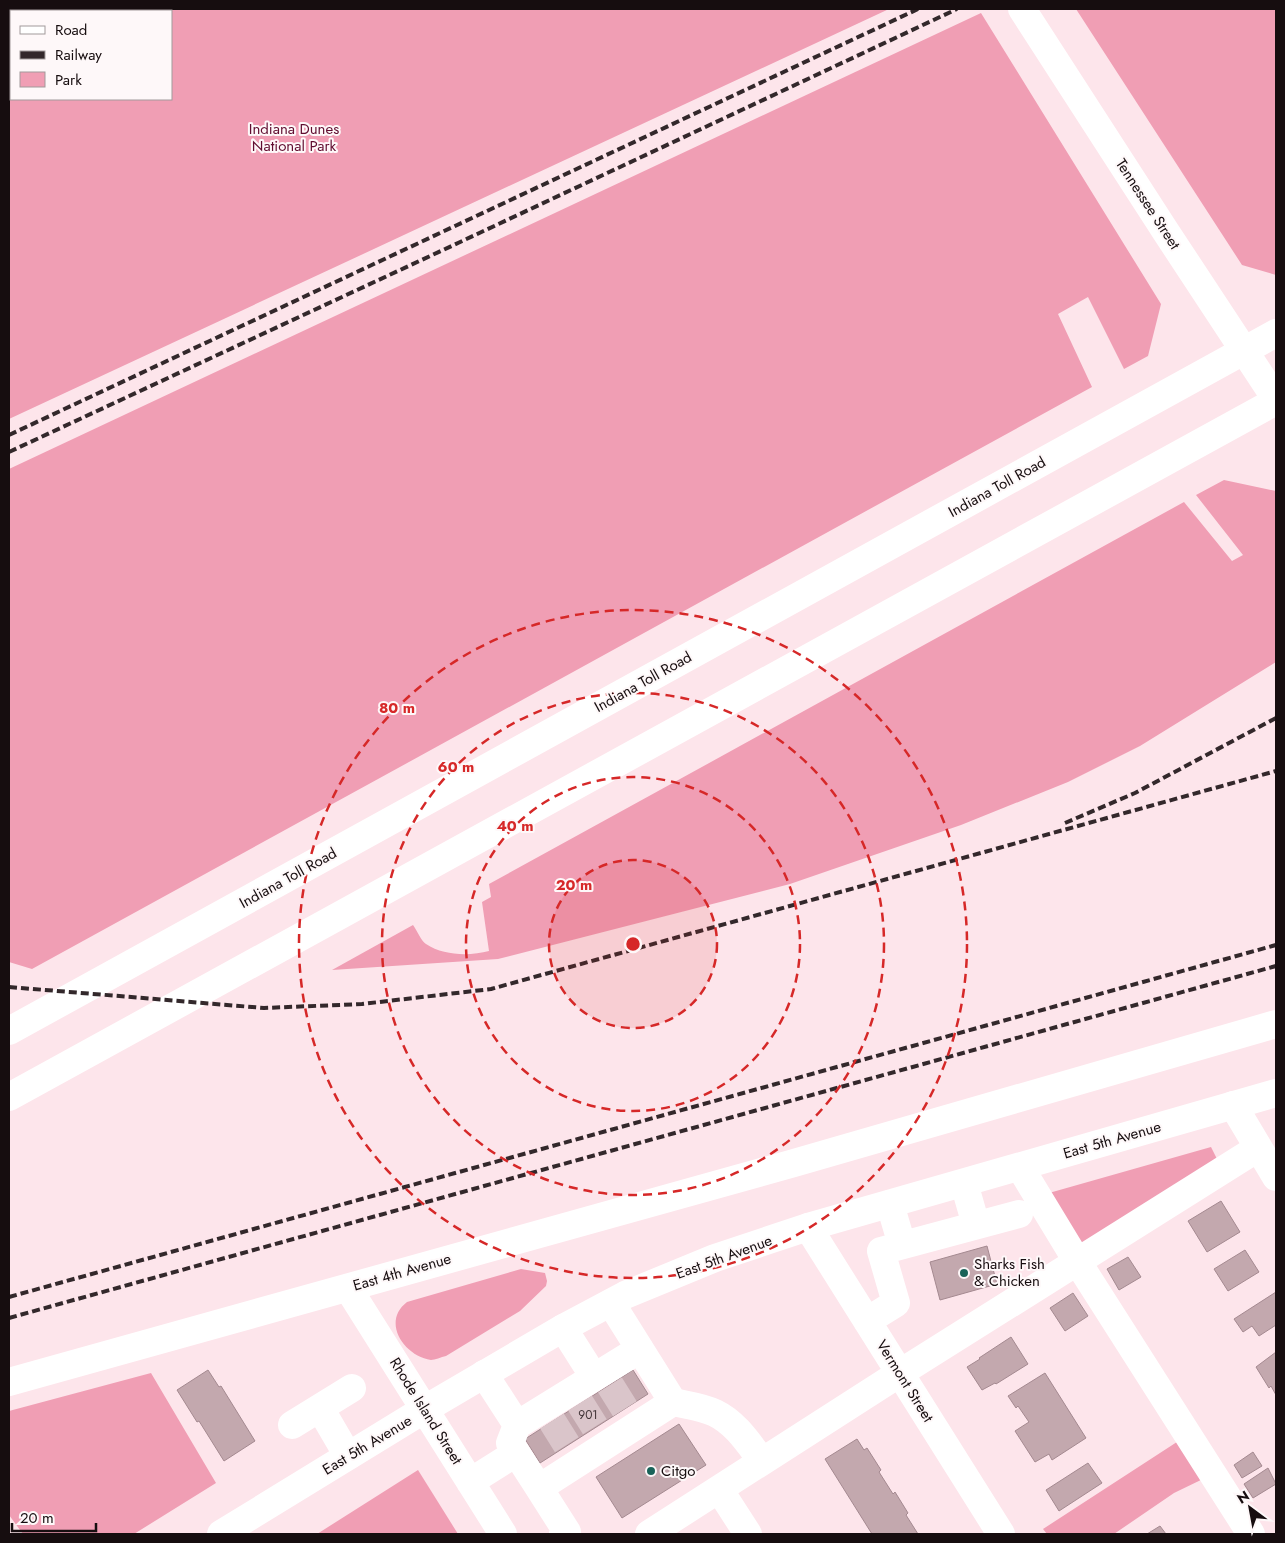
<svg xmlns="http://www.w3.org/2000/svg" width="1285" height="1543" font-family="Jost,sans-serif">
<style>
.green{fill:#f09eb4;fill-rule:evenodd}
.building{fill:#c3a8ae;stroke:#a48990}
.lines{fill:none;stroke-linecap:round;stroke-linejoin:round}
.minor-tunnel{stroke:#dac5ca;stroke-width:28;stroke-dasharray:28 14;stroke-linecap:butt}
.minor{stroke:#fff;stroke-width:28}
.major{stroke:#fff;stroke-width:28}
.highway{stroke:#fff;stroke-width:28}
.rail{stroke:#33282b;stroke-width:4;stroke-dasharray:8 4;stroke-linecap:butt}
.ring{fill:none;stroke:#d62828;stroke-width:2.5;stroke-dasharray:9 6}
.poi-dot{fill:#196359;stroke:#fef8f9;stroke-width:2}
.labels{text-anchor:middle;stroke-width:4;stroke-linejoin:round;paint-order:stroke}
.number-label{font-size:12px;fill:#413437}
.park-label{font-size:15px;fill:#610d30;stroke:#fef8f9}
.street-label{font-size:15px;fill:#160d0f;stroke:#fef8f9}
.poi-label{font-size:15px;fill:#160d0f;stroke:#fef8f9;text-anchor:start}
.centre{fill:#d62828;stroke:#fef8f9;stroke-width:2.5}
.ring-label{font-size:15px;text-anchor:middle;font-weight:bold;fill:#d62828;stroke:#fef8f9;stroke-width:4;stroke-linejoin:round;paint-order:stroke}
</style>
<rect width="100%" height="100%" fill="#fde5eb"/>
<!-- green -->
<path class="green" d="M9,9H889L9,419ZM11,11H171V99H11Z
M1076,9H1276V275L1242,265Z
M981,13L1161,304L1148,356L1124,369L1088,297L1058,314L1092,387L32,969L9,962V469Z
M1224,480L1276,491V662L1140,746L1068,782L961,825L790,884L498,959L332,970L413,925C417,930 421,941 426,944C444,956 470,956 489,951L482,902L491,897L489,884L1184,502L1232,561L1243,555L1196,495Z
M1211,1147L1219,1163L1079,1248L1049,1193Z
M521,1269L545,1273L547,1281L546,1286L520,1311L446,1356C441,1357 435,1360 431,1360C404,1356 381,1322 407,1302Z
M151,1373L216,1483L134,1534H23L9,1515V1411Z
M1180,1440L1205,1478L1174,1493L1114,1534H1047L1043,1529Z
M418,1470L458,1534H317Z"/>
<!-- building -->
<path class="building" d="M1221,1201L1240,1232L1207,1252L1188,1221Z
M987,1246L997,1284L940,1300L930,1262Z
M1245,1250L1259,1272L1228,1291L1214,1269Z
M1128,1257L1141,1277L1119,1290L1107,1269Z
M1276,1292V1325L1259,1336L1252,1326L1243,1332L1234,1319Z
M1073,1293L1088,1316L1065,1331L1050,1308Z
M1011,1337L1028,1364L996,1384L995,1383L982,1390L967,1367L980,1359L979,1358Z
M1276,1352V1395L1271,1386L1269,1388L1256,1367Z
M208,1370L219,1387L221,1386L255,1441L224,1461L199,1421L197,1422L177,1390Z
M633,1370L648,1394L540,1463L525,1439Z
M1045,1373L1086,1438L1052,1460L1049,1454L1035,1462L1015,1431L1029,1422L1018,1406L1016,1408L1008,1396Z
M679,1424L706,1465L622,1518L596,1477Z
M857,1439L864,1450L867,1448L881,1470L879,1472L893,1494L895,1492L908,1513L906,1515L918,1534H872L825,1459Z
M1253,1452L1262,1466L1242,1478L1234,1465Z
M1088,1463L1102,1483L1059,1511L1046,1490Z
M1268,1468L1276,1484L1253,1498L1244,1484Z
M1160,1526L1166,1534H1147Z"/>
<g class="lines">
<!-- minor-tunnel -->
<path class="minor-tunnel" d="M610,1385L625,1409
M580,1403L595,1427
M552,1421L567,1445"/>
<!-- minor -->
<path class="minor" d="M1022,9L1166,232L1276,399
M1233,1105L1276,1177
M1020,1167L1077,1261L1251,1534
M964,1183L976,1225
M890,1204L902,1245
M808,1227L1001,1534
M348,1288L503,1534
M867,1321L896,1303L881,1251L1019,1214
M563,1328L594,1377
M484,1374L517,1425L640,1349
M673,1402C687,1405 703,1407 715,1413C736,1423 749,1444 762,1461
M320,1408L348,1456
M292,1425L352,1388
M517,1425L510,1443L539,1488
M470,1482L516,1453
M719,1489L748,1534
M563,1534L567,1532L539,1488L673,1402L611,1303
M649,1534L900,1373L1258,1148"/>
<!-- major -->
<path class="major" d="M9,1382L794,1163L1276,1024
M221,1534L425,1409L563,1328L625,1295L715,1258L808,1227L1276,1093"/>
<!-- highway -->
<path class="highway" d="M9,1031L1276,333
M9,1097L1276,401"/>
<!-- rail -->
<path class="rail" d="M9,435L918,9
M9,452L458,243L957,9
M1065,823L1135,793L1276,718
M9,987L264,1008L362,1004L491,989L1276,771
M9,1297L1276,945
M9,1318L1276,966"/>
</g>
<!-- distance rings -->
<circle cx="633" cy="944" r="84" fill="#d62828" fill-opacity=".12"/>
<g class="ring">
<circle cx="633" cy="944" r="84"/>
<circle cx="633" cy="944" r="167"/>
<circle cx="633" cy="944" r="251"/>
<circle cx="633" cy="944" r="334"/>
</g>
<!-- markers -->
<g class="poi-dot">
<circle cx="964" cy="1273" r="5"/>
<circle cx="651" cy="1471" r="5"/>
</g>
<g class="labels">
<!-- number labels -->
<g class="number-label">
<text x="588" y="1419">901</text>
</g>
<!-- park labels -->
<g class="park-label">
<text x="294" y="134">Indiana Dunes<tspan x="294" dy="17">National Park</tspan></text>
</g>
<!-- street labels -->
<g class="street-label">
<text transform="translate(1148 204) rotate(57)" y="5">Tennessee Street</text>
<text transform="translate(997 487) rotate(-29)" y="5">Indiana Toll Road</text>
<text transform="translate(643 682) rotate(-29)" y="5">Indiana Toll Road</text>
<text transform="translate(288 878) rotate(-29)" y="5">Indiana Toll Road</text>
<text transform="translate(1112 1140) rotate(-16)" y="5">East 5th Avenue</text>
<text transform="translate(724 1257) rotate(-20)" y="5">East 5th Avenue</text>
<text transform="translate(402 1272) rotate(-16)" y="5">East 4th Avenue</text>
<text transform="translate(905 1381) rotate(58)" y="5">Vermont Street</text>
<text transform="translate(426 1411) rotate(58)" y="5">Rhode Island Street</text>
<text transform="translate(367 1445) rotate(-31)" y="5">East 5th Avenue</text>
</g>
<!-- poi labels -->
<g class="poi-label">
<text x="974" y="1269">Sharks Fish<tspan x="974" dy="17">&amp; Chicken</tspan></text>
<text x="661" y="1476">Citgo</text>
</g>
</g>
<circle cx="633" cy="944" r="8" class="centre"/>
<g class="ring-label">
<text x="397" y="713">80 m</text>
<text x="456" y="772">60 m</text>
<text x="515" y="831">40 m</text>
<text x="574" y="890">20 m</text>
</g>
<!-- border -->
<rect width="1285" height="1543" fill="none" stroke="#160d0f" stroke-width="20"/>
<!-- legend -->
<rect x="10" y="10" width="162" height="90" fill="#fef8f9" stroke="#a19a9b"/>
<rect x="20" y="26" width="25" height="8" fill="#ffffff" stroke="#a19a9b"/>
<text x="55" y="35" font-size="15" fill="#160d0f">Road</text>
<rect x="20" y="51" width="25" height="8" fill="#33282b" stroke="#a19a9b"/>
<text x="55" y="60" font-size="15" fill="#160d0f">Railway</text>
<rect x="20" y="72" width="25" height="15" fill="#f09eb4" stroke="#a19a9b"/>
<text x="55" y="85" font-size="15" fill="#160d0f">Park</text>
<!-- north arrow -->
<g transform="translate(1250 1508) rotate(328)" stroke="#fef8f9" stroke-width="4" paint-order="stroke">
<path d="M0-4L9 19L0 12L-9 19Z" fill="#160d0f"/>
<text y="-8" font-size="14" font-weight="bold" text-anchor="middle" fill="#160d0f">N</text>
</g>
<!-- scale -->
<path d="M12 1523v8h84v-8" fill="none" stroke="#160d0f" stroke-width="2.5"/>
<text x="20" y="1523" font-size="15" fill="#160d0f" stroke="#fef8f9" stroke-width="4" paint-order="stroke">20 m</text>
</svg>
